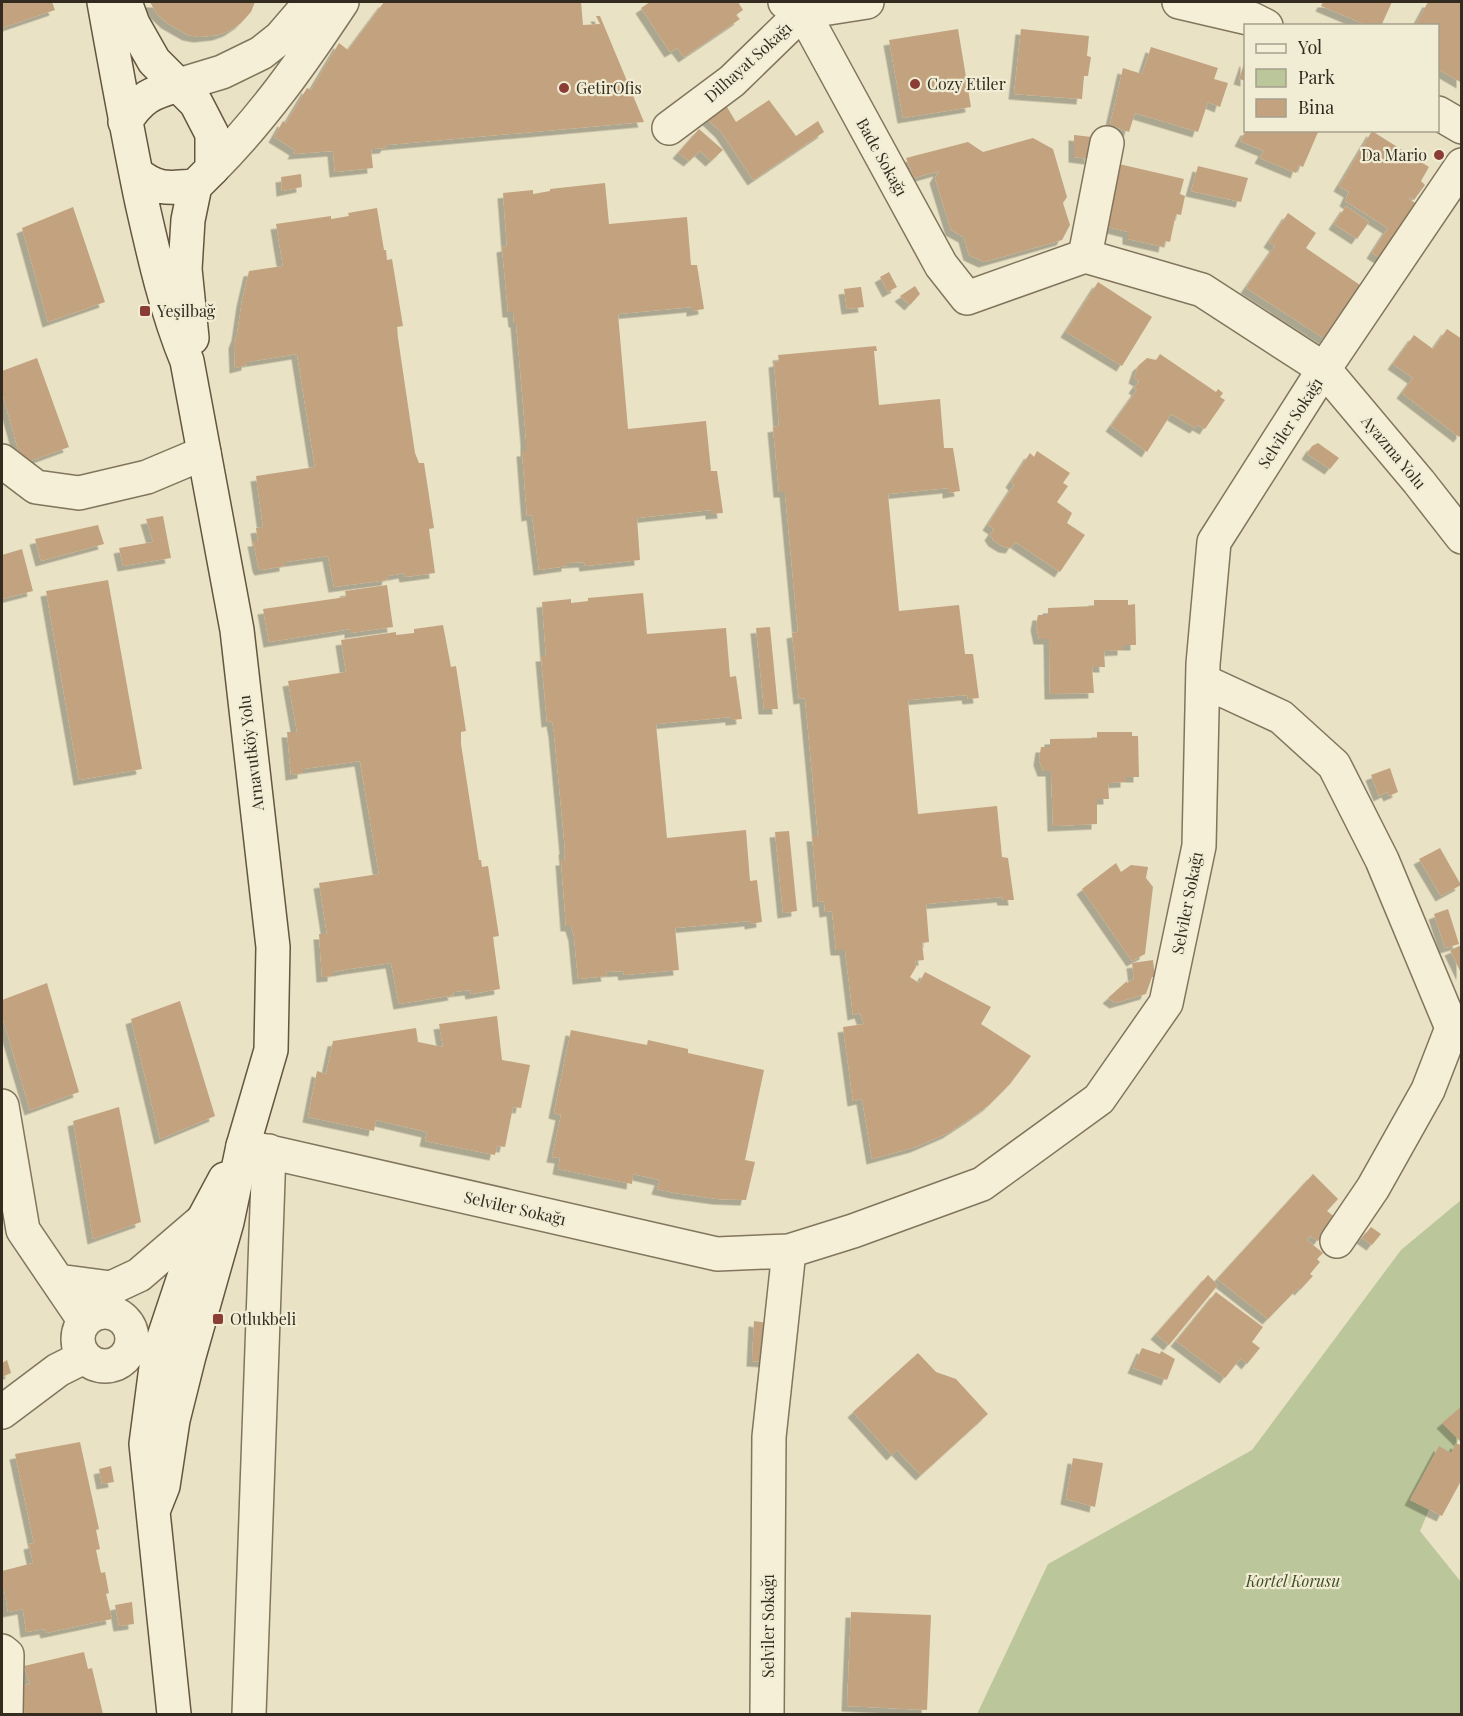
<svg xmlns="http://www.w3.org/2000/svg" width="1463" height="1716" font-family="'Playfair Display',serif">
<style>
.green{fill:#bbc69a}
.building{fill:#c3a37f;filter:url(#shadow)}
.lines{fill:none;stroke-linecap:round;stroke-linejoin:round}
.street-casing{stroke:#82755d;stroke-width:36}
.secondary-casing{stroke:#645640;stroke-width:36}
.street{stroke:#f5efd7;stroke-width:33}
.secondary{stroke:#f5efd7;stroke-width:33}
.poi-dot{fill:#8a3d34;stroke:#f1ecd4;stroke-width:2}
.labels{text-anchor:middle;stroke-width:4.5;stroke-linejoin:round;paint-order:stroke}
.street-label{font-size:16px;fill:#332b1f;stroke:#f1ecd4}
.poi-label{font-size:16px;fill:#332b1f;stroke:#f1ecd4;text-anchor:start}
.park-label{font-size:16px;font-style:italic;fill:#404e28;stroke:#f1ecd4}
</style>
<defs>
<filter id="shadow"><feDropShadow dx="-5.5" dy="5.5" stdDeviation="0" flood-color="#0004"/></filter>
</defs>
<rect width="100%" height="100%" fill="#e9e2c5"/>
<!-- green -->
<path class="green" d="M1461,1200V1433L1420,1531L1461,1582V1714H977L1048,1564L1252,1450L1401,1250Z"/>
<!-- building -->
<path class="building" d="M2,2H52L55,10L2,28Z
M150,2H255L251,12L241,23L229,31L218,35L199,37L188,35L167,23L156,13Z
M384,2H581L583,25L600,24L596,16H600L644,122L387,145L385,148L371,149L373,168L335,172L333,151L293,154L295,150L274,137L283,121L286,123L307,88L311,90L339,43L348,50Z
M650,2H738L743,10L736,15L740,19L684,57L677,48L670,52L641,8Z
M1323,2H1392L1381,26H1369L1321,6Z
M1428,2H1462V83L1438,69V26H1415Z
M958,29L971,107L903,118L889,40Z
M1021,29L1089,36L1087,56L1091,57L1088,76H1084L1082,99L1014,94Z
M1151,47L1218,68L1214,79L1228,83L1220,107L1208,102L1198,132L1135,113L1129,132L1110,125L1123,68L1142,74Z
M1245,61H1246V81L1239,79Z
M769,100L796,136L818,121L824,132L753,180L721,132L706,118L724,102L736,122Z
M699,129L723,150L711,161L700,151L689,161L678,153Z
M1246,130H1319L1303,167L1299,165L1296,173L1260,158L1264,151L1240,141Z
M1372,131L1429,167L1421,181L1425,185L1414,200L1410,197L1409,199L1423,208L1388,263L1372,253L1388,228L1345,201L1349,192L1339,186Z
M1074,135L1092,137L1090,159L1074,157Z
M1033,138L1053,149L1067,197L1063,203L1070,225L1062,240L984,262L969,255L964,237L951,230L935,178L939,171L914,178L906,158L968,142L983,152Z
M1119,164L1184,179L1180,194L1185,196L1181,215L1176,214L1170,242L1165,241L1164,247L1128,239V232L1104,226Z
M1198,166L1248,178L1241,202L1191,191Z
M301,174L302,187L282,191L281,177Z
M605,183L609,224L687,217L691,265H697L704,309L692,311V307L618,314L628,429L706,421L711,471H717L723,513L711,514V510L637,518L640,560L585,566L584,562L567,563V566L539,570L532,515L527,516L522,451H526V439L516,322H514L513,312H508L502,247L507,246L503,193L533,190V194L550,191V189Z
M1346,206L1369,222L1357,239L1334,224Z
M73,207L105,302L48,322L22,228Z
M377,208L384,250H386L387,260L392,259L403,326L397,327L398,338L415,453L419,463H424L434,528L429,529L435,573L405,577L404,573L388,576L387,580L334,587L328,556L285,562V566L260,570L258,566L253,541H258L256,528L263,527L256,476L315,467L297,354L247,362V365L235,368L234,343L237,335L242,301L249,271L283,266L276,224L331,216V219L349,216L348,213Z
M1288,213L1316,233L1306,248L1360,285L1325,339L1246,288L1275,246L1269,242Z
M889,272L897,287L888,292L880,277Z
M1098,282L1152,317L1122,366L1066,332Z
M915,286L920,294L910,305L900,296Z
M860,287H861L864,307L847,309L844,289Z
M1447,329L1462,339V433L1459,437L1402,393L1413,378L1393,364L1414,335L1433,349Z
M876,346L877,351H874L879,405L940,399L944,448H953L960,491L948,493V488L888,494L899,611L959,605L965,654H973L979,698L968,699L967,695L908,700L918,814L997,806L1002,857L1008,858L1014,900H1003L1002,897L926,904L929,942L922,943L924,960L915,961L916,967L910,977L919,983L925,972L991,1007L981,1024L1031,1056L1010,1084L989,1105L971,1118L948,1133L916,1147L872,1159L862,1099L853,1101L843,1027L864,1024L860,1013L853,1015L845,950H836L832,911L825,912L824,901L818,902L812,836H818L805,698L799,699L792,633L798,632L786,503L785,492H779L773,427L779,426L774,362L779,361L778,355Z
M1160,354L1216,392L1218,389L1223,393L1220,397L1225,400L1205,429L1198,425L1195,428L1171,414L1147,452L1111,426L1137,390L1134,388L1139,381L1134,378L1138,366L1147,358L1156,360Z
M37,358L69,447L22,464L2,392V371Z
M1318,443L1339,458L1330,469L1307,454L1312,446Z
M1037,451L1070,473L1063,483L1068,486L1057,502L1072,513L1067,523L1085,535L1060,572L1015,542L1011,548L1004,547L994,541L990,535L994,529L988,525L1014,485L1011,482L1030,453L1034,457Z
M163,516L171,558L123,566L119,548L153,542L146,519Z
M98,525L104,544L41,561L35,539Z
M22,549L33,591L2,599V555Z
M108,580L142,769L79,780L46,591Z
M387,585L393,627L350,633V629L269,642L263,609L346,597L345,591Z
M643,593L647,634L726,628L730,677L736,676L742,719L731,720V717L656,724L667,838L746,830L750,881L757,880L762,922L750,924V921L675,928L679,970L624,975L623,971L606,972L607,976L578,979L574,936L571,926H566L561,860H565L564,849H565L554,732L552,721L547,722L541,656H546L542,602L571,599V603L588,601V598Z
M1094,600H1128V605L1135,604L1136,645H1123V650L1104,651L1105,667H1092L1094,693L1050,694L1049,639H1039L1036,625L1038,615H1048V608L1094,606Z
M443,625L451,667L456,666L466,731L461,732V744L479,860H481L482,867L488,866L499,936L493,937L500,989L471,994L470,990L453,992L454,995L399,1004L391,963L349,969L333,972V976L322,977L319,934H327L319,883L379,874L360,761L303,769V773L291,775L287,732H297L288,681L346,672L341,640L396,632V635L414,633V629Z
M770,627L778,709H764L756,628Z
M1097,732H1132V736H1138L1139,777H1126V782L1108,783L1109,799H1097V824L1053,826L1051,771H1043L1039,760L1041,747H1050V739L1097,738Z
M1390,768L1398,792L1389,796L1387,792L1379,796L1371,775Z
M789,831L797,911L783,913L775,832Z
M1440,848L1461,885L1441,896L1419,859Z
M1116,863L1121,872L1131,865L1148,867L1146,878L1153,887L1145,954L1132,961L1082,889Z
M1448,909L1459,944L1445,948L1434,914Z
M1462,945V975L1450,950Z
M1153,960L1155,977H1152L1146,994L1115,1003L1108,998L1127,981V983L1134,979L1132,963Z
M47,983L79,1092L30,1110L2,1016V1000Z
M180,1001L215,1116L160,1139L131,1019Z
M497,1016L502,1060L530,1065L521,1108L513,1107L505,1147L497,1146L495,1155L425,1141L427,1132L376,1120L374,1131L308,1117L317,1071L326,1074L333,1041L416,1028L418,1042L443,1047L439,1024Z
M571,1030L647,1045L648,1040L688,1049V1053L764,1070L745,1160L755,1162L746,1200L718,1199L675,1193L657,1189L660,1180L633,1174L632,1184L558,1169L560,1158L552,1157L561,1115L554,1113Z
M119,1107L141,1222L93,1239L73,1121Z
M1313,1174L1338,1199L1327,1211L1336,1218L1318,1241L1310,1236L1307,1240L1323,1253L1317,1259L1320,1262L1310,1274L1313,1276L1300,1290L1298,1288L1268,1319L1217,1279Z
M1371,1227L1381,1234L1372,1245L1362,1238Z
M1208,1275L1218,1285L1169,1345L1156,1334Z
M1216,1292L1263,1327L1252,1342L1260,1348L1247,1364L1241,1358L1225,1378L1176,1341Z
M754,1321L768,1323V1362L752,1361Z
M1142,1348L1160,1354L1161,1351L1175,1359L1167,1380L1133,1368Z
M918,1353L936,1372L956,1379L988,1414L921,1475L897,1450L892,1455L853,1412Z
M7,1360L11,1373L2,1377V1363Z
M1462,1406V1443L1442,1423Z
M80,1442L99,1529L96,1530L100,1549L96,1550L101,1573L105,1572L109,1593L106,1594L112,1619L46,1633L45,1629L26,1632L23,1609L8,1612L4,1588H2V1571L33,1563L29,1544L34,1543L15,1454Z
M1456,1443L1462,1446V1479L1442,1516L1410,1500L1439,1446L1451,1453Z
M1073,1458L1103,1463L1095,1507L1066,1499Z
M111,1466L114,1482L102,1484L99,1469Z
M132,1602L134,1624L119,1626L115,1605Z
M851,1612L931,1615L927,1710L847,1706Z
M84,1652L88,1669L92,1668L103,1714H25L19,1687L30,1684L24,1666Z"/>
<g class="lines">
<!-- street casing -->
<g class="street-casing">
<path id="street" d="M785,2L803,12L941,265L967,298L1085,256L1202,290L1324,369L1419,482L1462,537
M1179,2L1252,19L1266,26
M179,85L222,72L261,53L280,38L311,2
M1438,113L1462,127
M669,128L732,81L803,12L867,2
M212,169C262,119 303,61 342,2
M1085,256L1107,143
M2,461L36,487L79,493L147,477L204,453
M1203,681L1281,717L1334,765L1382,860L1452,1028L1428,1090L1373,1188L1337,1241
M2,1106L23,1230L84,1320
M243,1146L717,1254L789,1251L853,1231L982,1184L1099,1099L1166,1003L1199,846L1203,664L1214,542L1324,369L1462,165
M58,1281L111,1288L139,1275L203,1220
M78 1339a27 27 0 1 1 54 0a27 27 0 1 1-54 0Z
M2,1412L58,1370L84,1357
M2,1651L7,1655L6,1714
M249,1714L269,1151
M767,1714L769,1437L789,1251"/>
</g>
<!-- secondary casing -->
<g class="secondary-casing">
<path id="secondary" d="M104,2C116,69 128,136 142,203C154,256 166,310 187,361L237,630L273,947L271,1050L243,1146L227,1222L189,1356L173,1420L163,1486L153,1511
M125,2L133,24L154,61L196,103L212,134V169L195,186L188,220L185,269L192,338
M125,122C141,97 151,93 179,85
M136,173C157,191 170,188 195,186
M174,1714L146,1444L156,1367L164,1337L203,1220L225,1179"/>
</g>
<!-- street -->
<use href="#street" class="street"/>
<!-- secondary -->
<use href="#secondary" class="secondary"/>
</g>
<!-- markers -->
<g class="poi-dot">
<circle cx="915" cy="84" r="6"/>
<circle cx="564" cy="88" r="6"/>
<circle cx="1439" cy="155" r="6"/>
<rect x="139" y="305" width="12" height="12" rx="3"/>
<rect x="212" y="1313" width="12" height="12" rx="3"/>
</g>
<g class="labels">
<!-- street labels -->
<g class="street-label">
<text transform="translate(748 62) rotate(-42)" y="6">Dilhayat Sokağı</text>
<text transform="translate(882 157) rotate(61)" y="6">Bade Sokağı</text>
<text transform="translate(1290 423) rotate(-57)" y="6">Selviler Sokağı</text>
<text transform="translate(1394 452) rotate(50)" y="6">Ayazma Yolu</text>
<text transform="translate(251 753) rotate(-97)" y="6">Arnavutköy Yolu</text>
<text transform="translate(1187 903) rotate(-79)" y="6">Selviler Sokağı</text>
<text transform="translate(515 1208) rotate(13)" y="6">Selviler Sokağı</text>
<text transform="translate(768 1626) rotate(-90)" y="6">Selviler Sokağı</text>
</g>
<!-- poi labels -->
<g class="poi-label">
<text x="927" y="90">Cozy Etiler</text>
<text x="576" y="94">GetirOfis</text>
<text x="1427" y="161" text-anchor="end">Da Mario</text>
<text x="157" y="317">Yeşilbağ</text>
<text x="230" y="1325">Otlukbeli</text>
</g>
<!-- park labels -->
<g class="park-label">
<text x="1293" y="1587">Kortel Korusu</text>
</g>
</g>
<!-- border -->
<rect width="1463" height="1716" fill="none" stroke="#332b1f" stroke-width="6"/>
<!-- legend -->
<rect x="1244" y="24" width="195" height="108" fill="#f1ecd4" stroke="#a59f8c" stroke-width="1.5"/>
<rect x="1256" y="44" width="30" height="9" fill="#f5efd7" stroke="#a59f8c" stroke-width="1.5"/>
<text x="1298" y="54" font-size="18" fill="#332b1f">Yol</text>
<rect x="1256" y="69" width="30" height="18" fill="#bbc69a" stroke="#a59f8c" stroke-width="1.5"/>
<text x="1298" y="84" font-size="18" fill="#332b1f">Park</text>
<rect x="1256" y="99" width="30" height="18" fill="#c3a37f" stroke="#a59f8c" stroke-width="1.5"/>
<text x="1298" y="114" font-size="18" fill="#332b1f">Bina</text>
</svg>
